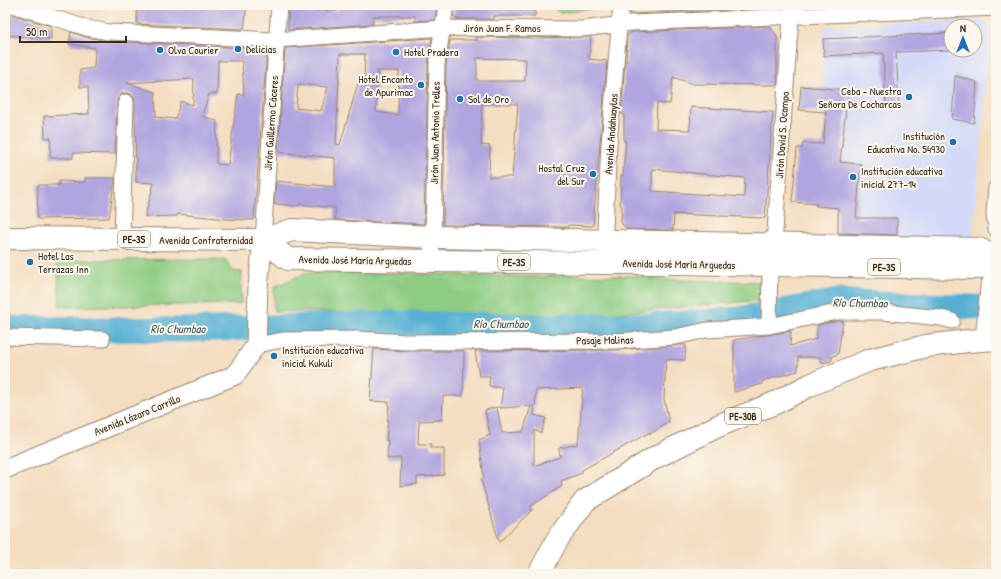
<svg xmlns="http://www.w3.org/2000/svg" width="1001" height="579" font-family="'Patrick Hand',sans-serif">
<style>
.built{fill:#d3d9f9;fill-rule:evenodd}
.green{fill:#8ecc82;stroke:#647b50}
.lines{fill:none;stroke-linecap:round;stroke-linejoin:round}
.river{stroke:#55b0d3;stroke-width:25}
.building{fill:#b1a5e0;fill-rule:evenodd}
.minor-casing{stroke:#98846f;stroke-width:17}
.major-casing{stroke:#98846f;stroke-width:21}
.highway-casing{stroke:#98846f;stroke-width:24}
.minor{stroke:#fff;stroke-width:15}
.major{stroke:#fff;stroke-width:19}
.highway{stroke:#fff;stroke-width:22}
.poi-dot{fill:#1f6fb2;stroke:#fbf7ec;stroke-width:1.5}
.labels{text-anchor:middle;stroke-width:4;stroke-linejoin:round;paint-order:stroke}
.shield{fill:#fbf7ec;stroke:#75685c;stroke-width:1}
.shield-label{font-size:10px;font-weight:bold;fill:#3b2a1e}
.street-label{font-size:11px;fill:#3b2a1e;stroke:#fbf7ec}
.poi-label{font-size:11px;fill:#3b2a1e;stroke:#fbf7ec;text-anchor:start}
.water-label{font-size:12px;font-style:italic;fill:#44595d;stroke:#fbf7ec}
</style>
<rect width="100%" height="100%" fill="#fbf7ec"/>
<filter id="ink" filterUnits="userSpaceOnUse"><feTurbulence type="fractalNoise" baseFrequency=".025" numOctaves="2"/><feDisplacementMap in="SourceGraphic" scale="8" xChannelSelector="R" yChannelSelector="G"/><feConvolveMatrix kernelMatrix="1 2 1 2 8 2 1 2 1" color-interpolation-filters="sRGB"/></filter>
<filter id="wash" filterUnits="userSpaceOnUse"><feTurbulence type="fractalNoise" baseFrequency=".012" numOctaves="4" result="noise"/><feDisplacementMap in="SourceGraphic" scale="16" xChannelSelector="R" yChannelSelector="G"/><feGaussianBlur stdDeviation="0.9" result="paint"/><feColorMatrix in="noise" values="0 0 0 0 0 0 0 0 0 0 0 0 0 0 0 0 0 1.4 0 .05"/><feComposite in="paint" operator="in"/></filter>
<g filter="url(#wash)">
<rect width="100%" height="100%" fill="#f4ddc0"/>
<!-- built -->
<path class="built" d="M984,20L991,28L972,242L837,237L839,201L848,90L823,88V39L824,26ZM951,26H975V50H951Z"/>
<!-- green -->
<path class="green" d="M549,5H600V7L561,13Z
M225,259L233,271L242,272L241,304L60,307L57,260Z
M305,273H400L537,277L566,275L645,276L654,279L760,282L762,300L597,315L406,314L274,311V287Z"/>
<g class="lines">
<!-- river -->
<path class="river" d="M5,328L179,330L393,323L543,326L652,325L738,319L837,301L996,308"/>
</g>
<g id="blocks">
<!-- building -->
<path class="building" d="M137,5H247L244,29L137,24Z
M338,5H437L435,20L415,21V16H373V24L288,30V10L338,11Z
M455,5H535V16H494V19H457L453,16Z
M630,5H750L754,9L630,14Z
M5,10L10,14L51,26V39L5,35Z
M769,26L777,35V85L693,84L673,77L670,104L657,103L656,129L690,130L691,107L773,112L765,218L674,214L673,230L627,229L621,223L622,206L620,205L621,176H623L626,141H624V114H621L625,62H626L627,35L633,32ZM652,169L745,178L744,197L652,191Z
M71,32L85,37L109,41L267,49L254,220L227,219L178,214L177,216L145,217L154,183L136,182L135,102L134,97L130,94L126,93L121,94L118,98L117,101L115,154L73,153V158H50L51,138H45L44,116L89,114L88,87H80V70L94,68L95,48L69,44ZM218,61H242L244,95L238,94L228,165L216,164L217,121L202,116L209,94H217ZM194,79L193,105L181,101L175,119L156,117L155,92L127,83Z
M951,33V50L896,52L899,106L886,107L883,53L824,56L823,39Z
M474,37L533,38L591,37L589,59L607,61L593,226L568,225V227L443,225L446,65L450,40H478ZM477,58L526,59L525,81H477ZM482,104H518L512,177H489L490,146L481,145Z
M432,38L428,64L424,224L335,220V208L299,204V206L274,204L276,181L335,187V158L278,152L285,48ZM340,54H365L364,85L358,83L340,145L336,144ZM377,71H399L398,115L376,112ZM298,84L328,87L321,111L296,108Z
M955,76L977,82L974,123L952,119Z
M801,86L848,90L840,162L861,164L856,218H897V235L838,233V208L816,206L817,204L792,202L797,148H802L803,143L823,144L826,112L799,110Z
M85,178H115L109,218L37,219L38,185H59V181L85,182Z
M838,321H843L838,354L833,356L831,361L822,363L821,357H798V371L762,381V384L734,392V340L791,331L790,346L816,339L818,325Z
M679,345H686L685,360L666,359L664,399L669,422L650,434V432L582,470V473L561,481L562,486L531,506L532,510L499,542L481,479L484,478L479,440L490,435L485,410L497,407L502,433L523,432L531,406L500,408L503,388L489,386L490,376H479L475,351L616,350ZM583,388L578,444L559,448L560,457L534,466V430L541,433L546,418L534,415V407L532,406H535L536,390Z
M374,349L406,351H464L463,396H443L442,420L419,421L418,444H431V448H444V475L417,477V484L400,486L401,458L387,459L388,440L386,441L389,402L370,401Z"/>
</g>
</g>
<g filter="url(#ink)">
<use href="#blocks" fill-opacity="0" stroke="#98846f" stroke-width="1"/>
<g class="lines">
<!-- minor casing -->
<g class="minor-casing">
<path id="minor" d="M13,5L87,28L109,32L276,40L443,28L582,29L632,23L996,8
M996,188L994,215L996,229
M122,239L126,102
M263,240L279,5
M604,249L609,144L621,5
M430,261L433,237L437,64L446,5
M769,326L770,265L774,244L792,5
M5,337L102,339
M989,339L984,329L988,287L996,267
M256,345L283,340L358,339L406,342L616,341L675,337L707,330L769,326L837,312H883L941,318L952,321"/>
</g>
<!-- major casing -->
<g class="major-casing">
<path id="major" d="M5,469L235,375L256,345L258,287L263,240"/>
</g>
<!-- highway casing -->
<g class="highway-casing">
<path id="highway" d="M5,238L263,240L292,230L433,237L979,249L996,258
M263,240L288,259L603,263H679L770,265L978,268L996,260
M539,574L557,540L585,501L656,457L720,425L775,403L810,385L870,360L926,346L968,341L996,339"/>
</g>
<!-- minor -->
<use href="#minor" class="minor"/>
<!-- major -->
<use href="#major" class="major"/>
<!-- highway -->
<use href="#highway" class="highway"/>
</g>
</g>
<!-- markers -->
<g class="poi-dot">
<circle cx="238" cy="49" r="4"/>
<circle cx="160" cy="50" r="4"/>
<circle cx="396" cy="52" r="4"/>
<circle cx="421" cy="85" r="4"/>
<circle cx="909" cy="97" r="4"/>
<circle cx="460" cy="99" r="4"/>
<circle cx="953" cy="142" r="4"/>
<circle cx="593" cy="174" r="4"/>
<circle cx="853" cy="177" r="4"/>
<circle cx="30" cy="262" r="4"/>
<circle cx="274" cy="356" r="4"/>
</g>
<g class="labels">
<!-- shield labels -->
<g class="shield">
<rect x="118" y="231" width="32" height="16" rx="3"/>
<rect x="498" y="254" width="32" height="16" rx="3"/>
<rect x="868" y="259" width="32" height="16" rx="3"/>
<rect x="725" y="408" width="36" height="16" rx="3"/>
</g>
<g class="shield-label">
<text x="134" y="243">PE-3S</text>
<text x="514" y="266">PE-3S</text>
<text x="884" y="271">PE-3S</text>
<text x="743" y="420">PE-30B</text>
</g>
<!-- street labels -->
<g class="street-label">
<text x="502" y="32">Jirón Juan F. Ramos</text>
<text transform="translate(271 123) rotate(-86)" y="4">Jirón Guillermo Cáceres</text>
<text transform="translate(435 133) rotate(-89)" y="4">Jirón Juan Antonio Trelles</text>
<text transform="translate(611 134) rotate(-86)" y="4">Avenida Andahuaylas</text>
<text transform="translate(782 135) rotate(-86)" y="4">Jirón David S. Ocampo</text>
<text x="206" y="244">Avenida Confraternidad</text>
<text transform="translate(355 260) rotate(1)" y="4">Avenida José María Arguedas</text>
<text transform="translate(679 264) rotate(1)" y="4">Avenida José María Arguedas</text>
<text transform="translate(605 340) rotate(-1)" y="4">Pasaje Malinas</text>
<text transform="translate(137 415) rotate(-22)" y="4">Avenida Lázaro Carrillo</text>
</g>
<!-- poi labels -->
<g class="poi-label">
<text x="246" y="53">Delicias</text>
<text x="168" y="54">Olva Courier</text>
<text x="404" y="56">Hotel Pradera</text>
<text x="413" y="83" text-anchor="end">Hotel Encanto<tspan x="413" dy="13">de Apurimac</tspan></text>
<text x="901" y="95" text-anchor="end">Ceba - Nuestra<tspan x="901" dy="13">Señora De Cocharcas</tspan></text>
<text x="468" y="103">Sol de Oro</text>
<text x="945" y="140" text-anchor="end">Institución<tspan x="945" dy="13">Educativa No. 54930</tspan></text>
<text x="585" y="172" text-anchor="end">Hostal Cruz<tspan x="585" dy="13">del Sur</tspan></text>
<text x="861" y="175">Institución educativa<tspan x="861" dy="13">inicial 277-14</tspan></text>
<text x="38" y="260">Hotel Las<tspan x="38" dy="13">Terrazas Inn</tspan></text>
<text x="282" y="354">Institución educativa<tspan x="282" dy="13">inicial Kukuli</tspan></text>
</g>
<!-- water labels -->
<g class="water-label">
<text transform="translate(860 303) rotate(1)" y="4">Río Chumbao</text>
<text x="501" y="328">Río Chumbao</text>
<text x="178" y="333">Río Chumbao</text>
</g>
</g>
<!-- margin -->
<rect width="1001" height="579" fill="none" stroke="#fbf7ec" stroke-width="20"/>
<!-- north arrow -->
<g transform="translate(963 38)"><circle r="19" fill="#fbf7ec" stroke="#aea59a"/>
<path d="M0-3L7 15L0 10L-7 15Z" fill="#1f6fb2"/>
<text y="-6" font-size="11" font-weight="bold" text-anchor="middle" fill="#3b2a1e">N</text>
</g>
<!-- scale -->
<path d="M20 36v6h106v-6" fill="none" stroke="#3b2a1e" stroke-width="2"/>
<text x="26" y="36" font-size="12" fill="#3b2a1e" stroke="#fbf7ec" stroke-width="3" paint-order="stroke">50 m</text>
</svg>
